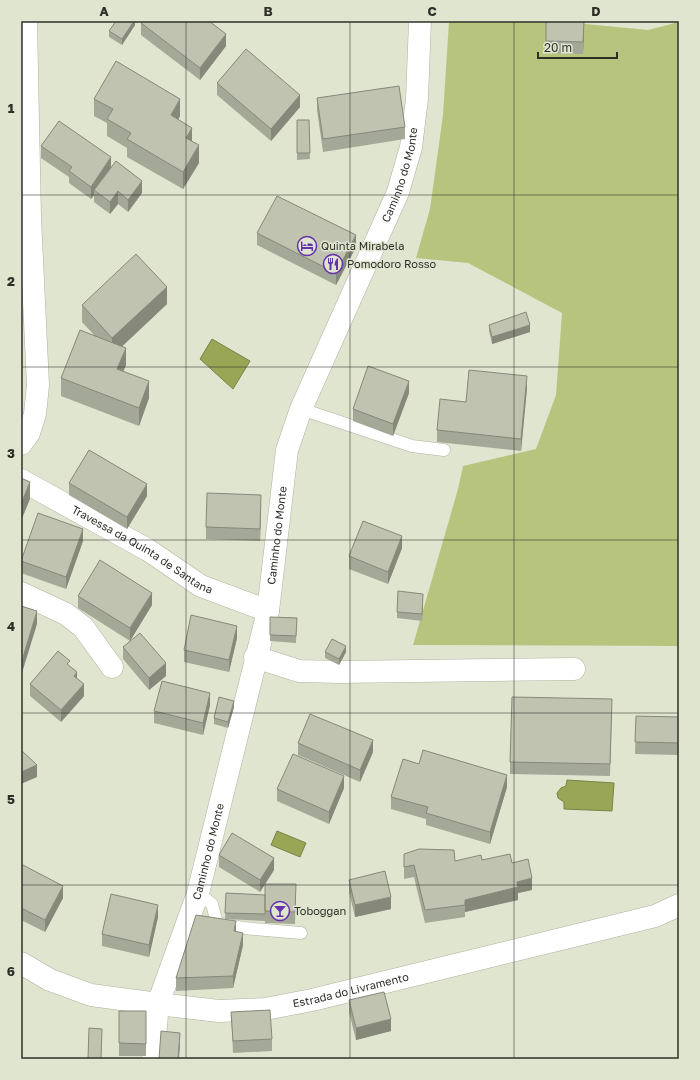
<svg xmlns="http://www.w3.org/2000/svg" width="700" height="1080" font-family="'Golos Text',sans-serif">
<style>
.green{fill:#b7c47e}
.water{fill:#99a656;stroke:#798348}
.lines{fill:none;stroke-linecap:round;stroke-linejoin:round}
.service-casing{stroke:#aeb29e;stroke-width:13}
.minor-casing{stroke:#aeb29e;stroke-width:23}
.tertiary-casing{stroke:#aeb29e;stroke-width:23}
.service{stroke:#fff;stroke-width:12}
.minor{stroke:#fff;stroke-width:22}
.tertiary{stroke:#fff;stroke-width:22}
.wall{fill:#a4a896}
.shaded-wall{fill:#86887a}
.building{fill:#bfc3af;stroke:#86887a}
.grid{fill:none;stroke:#2e3028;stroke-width:1;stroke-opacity:0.55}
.labels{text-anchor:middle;stroke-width:3;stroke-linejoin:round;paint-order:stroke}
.street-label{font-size:11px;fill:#2e3028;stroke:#e0e5d0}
.poi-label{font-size:11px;fill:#2e3028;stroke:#e0e5d0;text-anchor:start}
.neatline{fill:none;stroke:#2e3028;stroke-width:1.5}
.grid-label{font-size:13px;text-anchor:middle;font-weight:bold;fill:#2e3028}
</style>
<rect width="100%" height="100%" fill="#e0e5d0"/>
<!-- green -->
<path class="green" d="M449,21H554L648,30L679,22V646L413,645L458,489L463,466L536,449L556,395L562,313L468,263L416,258L430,209L443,115Z"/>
<!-- water -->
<path class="water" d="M212,339L250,361L233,389L200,359Z
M567,780L614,783L612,811L564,809V802L558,798L557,793L561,788L566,786Z
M277,831L306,843L300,857L271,845Z"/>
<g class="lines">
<!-- service casing -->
<g class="service-casing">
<path id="service" d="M301,409L412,446L444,450
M198,893L212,904L217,923L243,928L301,933"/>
</g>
<!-- minor casing -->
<g class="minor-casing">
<g id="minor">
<path d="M21,444L29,433L35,414L38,385L30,218L26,21"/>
<path id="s1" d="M21,480L148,550L201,586L268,611"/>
<path d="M21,593L66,614L83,627L112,667"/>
<path d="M255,657L299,671L339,672L574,669"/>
<path id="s2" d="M153,1059L158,1004L198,893L268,611L287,450L301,409L398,192L411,147L417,99L420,21"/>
</g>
</g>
<!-- tertiary casing -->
<g class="tertiary-casing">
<g id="tertiary">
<path id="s3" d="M21,963L50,980L91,995L158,1004L219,1011L265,1009L312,1000L655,916L679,905"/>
</g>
</g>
<!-- service -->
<use href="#service" class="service"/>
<!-- minor -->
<use href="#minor" class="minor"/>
<!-- tertiary -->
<use href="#tertiary" class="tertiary"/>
</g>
<!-- wall -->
<path class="wall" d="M135,21V25L122,45L109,37V31Z
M141,23L226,46L200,80L141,35Z
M584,33L583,54L546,53V41Z
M217,83L300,107L271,141L217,95Z
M317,98L405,127V139L323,152L317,110Z
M94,99L180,116L178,120L192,142L199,163L183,189L127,157V148L107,136V123L94,116Z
M297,120H309L310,159L297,160Z
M41,146L111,168L142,193L128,212L118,204L110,214L94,202V195L91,199L69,183V177L41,158Z
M257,233L356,247L336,285L257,245Z
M167,304L122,346L126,365L123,371L149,398L139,426L61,396V378L94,335L82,322V305Z
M489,325L530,332L492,344L489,331Z
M527,388L521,451L437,442V430L466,402Z
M409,393L393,436L353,421V409Z
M69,483L147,496L127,529L69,495Z
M261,507L260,541L206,539V527Z
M83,541L66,589L21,573V561Z
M402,548L388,584L349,569V556Z
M78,596L152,605L130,641L78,608Z
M423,600L422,621L397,618V612Z
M270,617L297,618L296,643L270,641Z
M237,638L229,672L184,662V650Z
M123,647L166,676L149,690L123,659Z
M325,652H346L339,665L325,658Z
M70,666L77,678L84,696L61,722L30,696V684Z
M210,705L203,735L154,723V711Z
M234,707L228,728L214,724V718Z
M612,712L610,776L510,774V762Z
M636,716L679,717V755L635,754Z
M298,743L373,752L360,782L298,755Z
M419,764L507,787L490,844L426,825V819L391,809V797Z
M344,788L329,824L277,801V789Z
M404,854L455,861L482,860L512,863L532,890L518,893V900L465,912V917L425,923L414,877L404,879Z
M219,855L274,870L260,892L219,867Z
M21,864L63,898L45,932L21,920Z
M349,880L391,909L355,917L349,892Z
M226,893L296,897L295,924L265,923V921L225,919Z
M158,917L149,957L102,946V934Z
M236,932L243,945L233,988L176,991V978Z
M349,1000L391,1031L356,1040L349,1012Z
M119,1011H146V1056H119Z
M231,1012L272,1039V1051L233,1053Z"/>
<!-- shaded-wall -->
<path class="shaded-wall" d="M134,21H135V25L122,45V39Z
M584,21V33L583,54V42Z
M226,34V46L200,80V68Z
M300,95V107L271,141V129Z
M180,99V116L171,133V115Z
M192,128V145L186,138Z
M199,145V163L183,189V172Z
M111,157V170L94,190V195L91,199V187Z
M142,181V193L128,212V200Z
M118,191V204L110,214V202Z
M356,235V247L336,285V273Z
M167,287V304L112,356V338Z
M530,325V332L492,344V337Z
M126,348V365L117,386V369Z
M527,376V388L521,451V439Z
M149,381V398L139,426V408Z
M409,381V393L393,436V424Z
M30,482V499L21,521V504Z
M147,484V496L127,529V517Z
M261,495V507L260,541V529Z
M83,529V541L66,589V577Z
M402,536V548L388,584V572Z
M152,593V605L130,641V628Z
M423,594V600L422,621V614Z
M37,611V624L21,676V664Z
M237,626V638L229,672V660Z
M346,646V652L339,665V659Z
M166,663V676L149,690V678Z
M77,672V684L74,676Z
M84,684V696L61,722V710Z
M210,693V705L203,735V723Z
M234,701V707L228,728V722Z
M373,740V752L360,782V770Z
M37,765V777L21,784V772Z
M507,775V787L490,844V832Z
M344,776V788L329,824V812Z
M274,858V870L260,892V880Z
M532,878V890L518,893V900L465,912V900L517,882Z
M63,886V898L45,932V920Z
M391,897V909L355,917V905Z
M158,905V917L149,957V945Z
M236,921V933L234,931Z
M243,933V945L233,988V976Z
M391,1019V1031L356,1040V1028Z
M180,1033V1045L179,1059H178Z"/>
<!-- building -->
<path class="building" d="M116,21H134L122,39L109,31Z
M143,21H209L226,34L200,68L141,23Z
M546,21H584L583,42L546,41Z
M246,49L300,95L271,129L217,83Z
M116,61L180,99L171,115L192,128L186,138L199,145L183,172L127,139L131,133L107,119L113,109L94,99Z
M399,86L405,127L323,139L317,98Z
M297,120H309L310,153H297Z
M59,121L111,157L91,187L69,171L72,167L41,146Z
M116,161L142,181L128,200L118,191L110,202L94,190Z
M277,196L356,235L336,273L257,233Z
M136,254L167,287L112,338L82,305Z
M526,312L530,325L492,337L489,325Z
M80,330L126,348L117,369L149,381L139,408L61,378Z
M368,366L409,381L393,424L353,409Z
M469,370L527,376L521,439L437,430L440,399L466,402Z
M89,450L147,484L127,517L69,483Z
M21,478L30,482L21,504Z
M207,493L261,495L260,529L206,527Z
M38,513L83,529L66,577L21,561Z
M363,521L402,536L388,572L349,556Z
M100,560L152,593L130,628L78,596Z
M398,591L423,594L422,614L397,612Z
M21,606L37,611L21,664Z
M191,615L237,626L229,660L184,650Z
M270,617L297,618L296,636L270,635Z
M140,633L166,663L149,678L123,647Z
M332,639L346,646L339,659L325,652Z
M58,651L70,661L67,664L77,672L74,676L84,684L61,710L30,684Z
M162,681L210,693L203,723L154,711Z
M219,697L234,701L228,722L214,718Z
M512,697L612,699L610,764L510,762Z
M310,714L373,740L360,770L298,743Z
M636,716L679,717V743L635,742Z
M21,750L37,765L21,772Z
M423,750L507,775L490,832L426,813L428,807L391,797L403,759L419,764Z
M293,754L344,776L329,812L277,789Z
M232,833L274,858L260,880L219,855Z
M419,849L454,850L455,861L481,855L482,860L510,854L512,863L528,859L532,878L517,882L518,887L465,900V905L425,910L414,865L404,867V854Z
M21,864L63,886L45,920L21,908Z
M385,871L391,897L355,905L349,880Z
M265,884H296L295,912L265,911Z
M226,893L265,895V914L225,913Z
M111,894L158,905L149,945L102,934Z
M196,915L236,921L234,931L243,933L233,976L176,978Z
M384,992L391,1019L356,1028L349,1000Z
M270,1010L272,1039L233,1041L231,1012Z
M119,1011H146V1044L119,1043Z
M89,1028L102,1029L101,1059H88Z
M161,1031L180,1033L178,1059H159Z"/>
<!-- grid -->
<path class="grid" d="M186,21V1059M350,21V1059M514,21V1059M21,195H679M21,367H679M21,540H679M21,713H679M21,885H679"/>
<!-- icons -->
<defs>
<g id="hotel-ring" transform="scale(1)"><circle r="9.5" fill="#e0e5d0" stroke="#6333ab" stroke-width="1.5"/><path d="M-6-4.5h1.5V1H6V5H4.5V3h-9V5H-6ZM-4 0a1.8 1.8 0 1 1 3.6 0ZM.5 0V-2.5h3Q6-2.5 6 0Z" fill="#6333ab"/></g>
<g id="restaurant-ring" transform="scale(1)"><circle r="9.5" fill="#e0e5d0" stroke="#6333ab" stroke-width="1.5"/><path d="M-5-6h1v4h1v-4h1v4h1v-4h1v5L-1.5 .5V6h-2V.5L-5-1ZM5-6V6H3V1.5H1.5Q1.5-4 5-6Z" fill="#6333ab"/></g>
<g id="bar-ring" transform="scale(1)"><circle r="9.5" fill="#e0e5d0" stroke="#6333ab" stroke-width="1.5"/><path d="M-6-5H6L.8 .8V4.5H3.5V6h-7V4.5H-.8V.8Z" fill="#6333ab"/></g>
</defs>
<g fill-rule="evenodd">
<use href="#hotel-ring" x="307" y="246"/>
<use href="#restaurant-ring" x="333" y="264"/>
<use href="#bar-ring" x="280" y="911"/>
</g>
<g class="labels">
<!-- street labels -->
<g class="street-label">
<text dy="4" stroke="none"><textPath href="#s2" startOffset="924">Caminho do Monte</textPath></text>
<text dy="4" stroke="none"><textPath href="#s2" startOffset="540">Caminho do Monte</textPath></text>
<text dy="4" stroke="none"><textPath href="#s1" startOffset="140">Travessa da Quinta de Santana</textPath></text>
<text dy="4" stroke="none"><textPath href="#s2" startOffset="216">Caminho do Monte</textPath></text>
<text dy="4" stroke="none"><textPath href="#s3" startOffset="340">Estrada do Livramento</textPath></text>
</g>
<!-- poi labels -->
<g class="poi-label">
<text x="321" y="250">Quinta Mirabela</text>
<text x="347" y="268">Pomodoro Rosso</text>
<text x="294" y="915">Toboggan</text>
</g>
</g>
<!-- border -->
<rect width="700" height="1080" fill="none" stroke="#e0e5d0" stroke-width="44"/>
<!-- scale -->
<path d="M538 52v6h79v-6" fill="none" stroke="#2e3028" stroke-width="2"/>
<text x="544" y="52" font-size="12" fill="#2e3028" stroke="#e0e5d0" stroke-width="3" paint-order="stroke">20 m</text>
<rect x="22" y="22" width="656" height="1036" class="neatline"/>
<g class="grid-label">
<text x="104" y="16">A</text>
<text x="268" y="16">B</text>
<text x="432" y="16">C</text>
<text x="596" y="16">D</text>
<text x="11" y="113">1</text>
<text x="11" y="286">2</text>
<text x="11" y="458">3</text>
<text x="11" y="631">4</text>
<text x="11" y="804">5</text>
<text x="11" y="976">6</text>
</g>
</svg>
